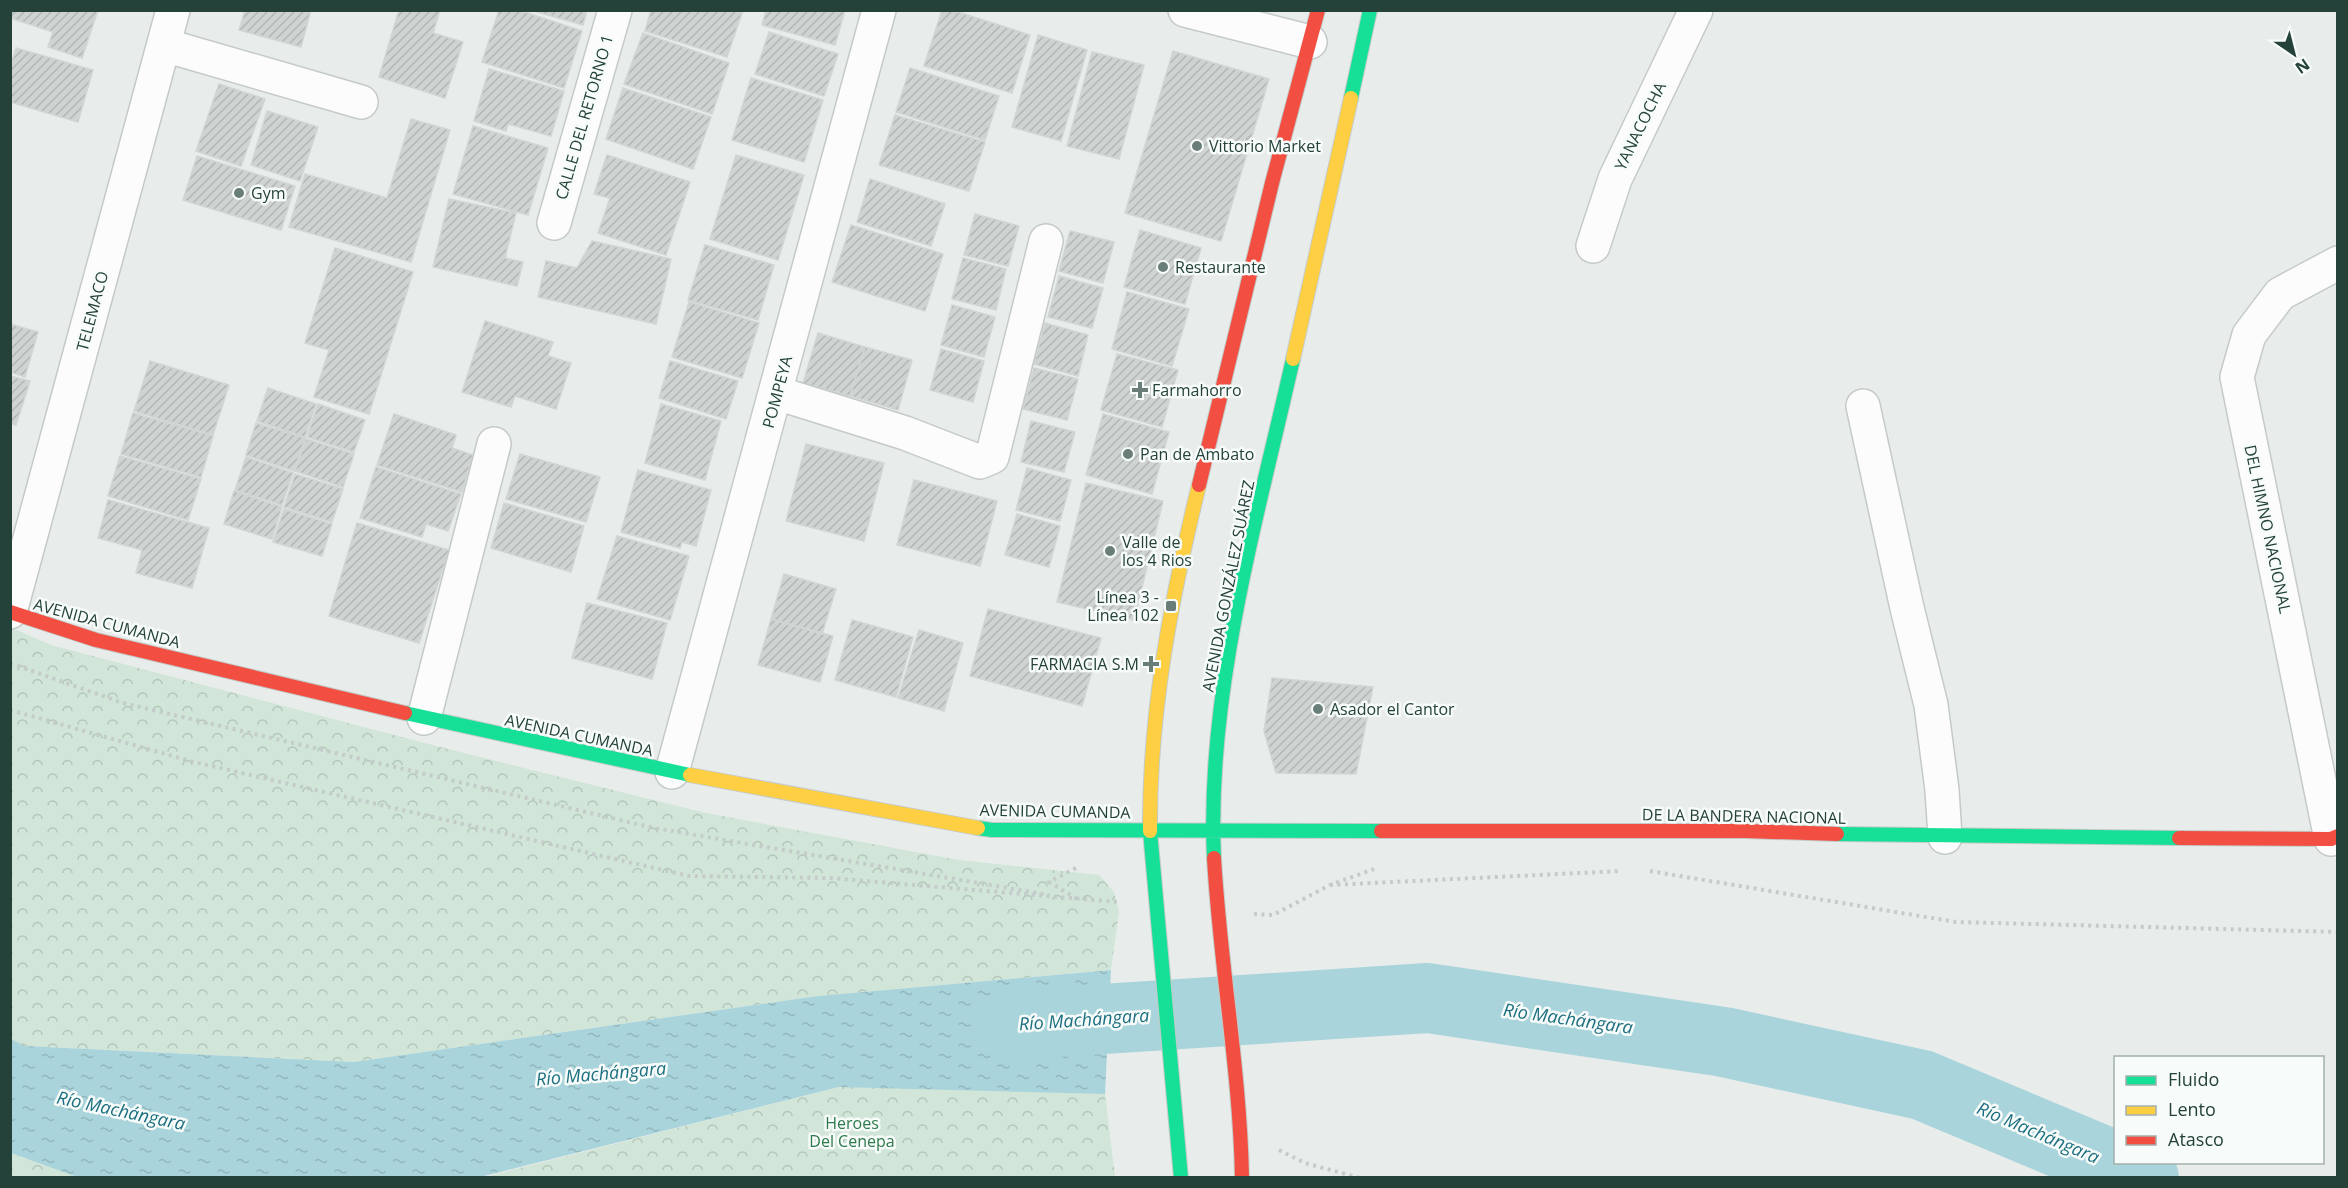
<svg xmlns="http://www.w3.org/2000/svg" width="2348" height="1188" font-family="'Open Sans',sans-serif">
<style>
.forest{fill:url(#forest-crowns)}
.water{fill:url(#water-ripples)}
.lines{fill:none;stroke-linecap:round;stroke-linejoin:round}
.river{stroke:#a9d4db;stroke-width:70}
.building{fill:url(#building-hatch);stroke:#d1d6d4;stroke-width:1.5}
.street-casing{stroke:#c5cac8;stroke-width:36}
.fast-casing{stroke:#c3cbc8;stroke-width:16}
.slow-casing{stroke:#c3cbc8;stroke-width:16}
.jam-casing{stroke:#c3cbc8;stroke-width:16}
.path{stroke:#c3ccca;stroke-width:4;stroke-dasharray:3 4.5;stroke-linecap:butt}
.street{stroke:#fcfcfc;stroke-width:33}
.fast{stroke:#16e098;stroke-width:14}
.slow{stroke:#ffcf43;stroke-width:14}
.jam{stroke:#f24e42;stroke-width:14}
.poi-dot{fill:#697e78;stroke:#f7fbf9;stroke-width:2}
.labels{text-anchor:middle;stroke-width:5;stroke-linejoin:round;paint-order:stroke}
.street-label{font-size:16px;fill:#24423a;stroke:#f7fbf9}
.poi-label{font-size:16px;fill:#24423a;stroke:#f7fbf9;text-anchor:start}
.park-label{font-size:16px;fill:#2d7a4b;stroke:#f7fbf9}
.water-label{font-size:18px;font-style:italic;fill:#1c6f80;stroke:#f7fbf9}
</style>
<defs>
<pattern id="forest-crowns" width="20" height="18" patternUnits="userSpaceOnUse" patternTransform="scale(1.5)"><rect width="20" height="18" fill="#d1e6d8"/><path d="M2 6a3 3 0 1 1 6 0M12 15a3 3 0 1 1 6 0" fill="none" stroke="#b3c6ba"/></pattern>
<pattern id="water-ripples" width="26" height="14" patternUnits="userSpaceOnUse" patternTransform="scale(1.5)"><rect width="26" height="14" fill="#a9d4db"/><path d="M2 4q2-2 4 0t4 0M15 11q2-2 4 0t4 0" fill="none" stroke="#91b7bd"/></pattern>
<pattern id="building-hatch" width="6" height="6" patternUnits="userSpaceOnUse" patternTransform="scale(1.5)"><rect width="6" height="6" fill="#cfd4d2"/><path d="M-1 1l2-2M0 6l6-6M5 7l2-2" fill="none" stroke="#b2b7b5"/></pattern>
</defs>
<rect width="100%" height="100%" fill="#e8edeb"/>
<!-- forest -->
<path class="forest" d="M10,627L51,645L448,749L706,813L959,860L1099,875L1114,892L1119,912L1111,970L818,996L354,1062L25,1046L10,1039Z
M847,1085L1105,1094L1115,1177L480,1178Z
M11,1153L77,1177H11Z"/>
<!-- water -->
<path class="water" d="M1111,970L1105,1094L839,1087L480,1177H77L11,1153V1039L25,1046L354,1062L818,996Z"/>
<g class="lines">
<!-- river -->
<path class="river" d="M1011,1025L1428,998L1724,1042L1922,1085L2144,1178"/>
</g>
<!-- building -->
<path class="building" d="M10,10H98L82,58L48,47L53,32L10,18Z
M245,10H311L301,47L239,30Z
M399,10H440L433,33L463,42L445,98L379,77Z
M499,10H519L582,31L564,88L482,62Z
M530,10H587L583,25Z
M651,10H743L727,57L645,31Z
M766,10H845L835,45L762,25Z
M942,10H952L1030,35L1012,93L924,66Z
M769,32L838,54L824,96L755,74Z
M643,33L729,63L712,114L624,84Z
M1038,35L1087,50L1061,141L1012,127Z
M16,48L93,70L78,122L10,102V67Z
M1173,51L1269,79L1221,241L1125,213Z
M1092,52L1144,65L1119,159L1067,146Z
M910,68L999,96L985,140L896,112Z
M489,69L564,91L551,136L508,124L506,131L474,121Z
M751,78L823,100L804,162L732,140Z
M219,84L265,99L241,166L196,151Z
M623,88L711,117L693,169L606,139Z
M267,111L318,127L300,181L251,165Z
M895,115L985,142L969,191L879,165Z
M411,119L450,130L411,262L289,227L305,174L387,198Z
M473,126L548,148L528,215L453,194Z
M607,155L690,182L666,255L598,233L610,198L594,194Z
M736,155L804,175L778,260L710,239Z
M197,156L295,186L281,230L183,200Z
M870,179L945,204L931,246L857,222Z
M449,199L516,213L505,258L523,262L517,286L433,267Z
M975,214L1019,226L1008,266L964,255Z
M851,225L943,254L925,311L832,282Z
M1140,230L1201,248L1185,304L1124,287Z
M1070,231L1114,242L1103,283L1059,271Z
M592,241L671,259L656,324L538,297L546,261L577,268Z
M705,245L774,265L758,320L688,300Z
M335,248L413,272L369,414L314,397L329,350L305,343Z
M963,258L1006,269L996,310L952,299Z
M1059,276L1103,288L1092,328L1048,317Z
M1127,292L1189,309L1172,366L1112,349Z
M689,302L759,323L742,378L672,357Z
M952,305L995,317L984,357L941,345Z
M485,321L553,342L548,356L571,363L556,409L515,396L511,407L462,392Z
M1045,323L1088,335L1078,376L1034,364Z
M10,324L38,332L25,377L10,372Z
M818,333L865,347L850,396L803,383Z
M865,347L912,360L898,410L850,396Z
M941,349L984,361L973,402L930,390Z
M1117,354L1178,370L1162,427L1101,410Z
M150,361L229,385L213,435L134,411Z
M670,361L738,381L726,419L659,398Z
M1034,368L1078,379L1067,420L1023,409Z
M10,376L30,381L16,425L10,423Z
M268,388L316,404L305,437L257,421Z
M318,404L365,420L354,452L307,437Z
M661,404L721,421L705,480L645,463Z
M133,413L213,436L201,477L121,454Z
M394,414L456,435L452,448L473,455L462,492L377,465Z
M1103,414L1169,432L1152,494L1086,475Z
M1031,421L1075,432L1064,472L1021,462Z
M256,423L305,438L294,471L246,455Z
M306,439L354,454L343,487L295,471Z
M806,444L884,463L864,541L786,521Z
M520,454L600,477L586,522L506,499Z
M120,456L201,479L188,520L108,496Z
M246,457L293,473L282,505L235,490Z
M376,467L461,494L448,531L426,524L422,537L360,518Z
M1027,468L1071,480L1060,521L1016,510Z
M638,470L711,490L696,546L682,542L680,548L621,532Z
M295,474L343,489L332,522L284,507Z
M914,480L997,501L980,566L897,545Z
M1086,483L1163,501L1134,620L1057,602Z
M234,491L282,507L272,539L224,524Z
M108,500L209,528L192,588L136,573L142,550L98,538Z
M504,503L584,526L571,572L491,548Z
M284,509L332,524L322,556L273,542Z
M1017,514L1060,526L1049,567L1005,555Z
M357,523L449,550L419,643L329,616Z
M617,536L689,556L670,620L597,599Z
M784,574L836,589L822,634L771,619Z
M587,603L667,623L652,679L572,658Z
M988,609L1101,638L1082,706L970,676Z
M771,619L833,636L820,682L758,665Z
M852,620L913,637L896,697L835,680Z
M919,630L963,643L944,711L898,698Z
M1272,678L1373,687L1356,774L1276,773L1264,731Z"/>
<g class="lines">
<!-- street casing -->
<g class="street-casing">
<path id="street" d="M1185,10L1310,42
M164,45L361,102
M554,223L615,10
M1593,246L1615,179L1696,10
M777,393L905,433L980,462L992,457L1046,241
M1863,406L1907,608L1931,705L1942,790L1945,837
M10,612L173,10
M424,718L494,444
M672,772L879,10
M2331,839L2237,377L2249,335L2280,294L2338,263"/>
</g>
<!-- fast casing -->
<g class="fast-casing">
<path id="fast" d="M1351,98L1370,10
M405,713L690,775
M978,828L992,830L1381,831
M1150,831L1181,1178
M1837,834L2179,838
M1214,858C1206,693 1257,519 1293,359"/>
</g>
<!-- slow casing -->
<g class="slow-casing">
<path id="slow" d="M1293,359L1351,98
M690,775L978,828
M1150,831C1149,714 1171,599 1199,485"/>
</g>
<!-- jam casing -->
<g class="jam-casing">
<path id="jam" d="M1199,485L1272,183L1318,10
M10,612L96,640L405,713
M1381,831H1745L1837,834
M2179,838L2331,839L2338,836
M1214,858C1220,965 1240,1071 1242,1178"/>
</g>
<!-- path -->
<path class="path" d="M10,663L123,703L654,828L1049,895
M10,710L194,762L689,876L830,878L1120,902
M1076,868L1049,882L1079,900
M1650,871L1956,922L2338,932
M1330,885L1621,871
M1254,914L1273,915L1330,885L1374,869
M1279,1150L1305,1163L1360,1178"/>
<!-- street -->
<use href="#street" class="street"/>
<!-- fast -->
<use href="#fast" class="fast"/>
<!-- slow -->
<use href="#slow" class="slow"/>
<!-- jam -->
<use href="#jam" class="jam"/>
</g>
<!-- markers -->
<g class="poi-dot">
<circle cx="1197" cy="146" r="6"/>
<circle cx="239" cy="193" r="6"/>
<circle cx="1163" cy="267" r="6"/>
<path d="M1137 381h6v6h6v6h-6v6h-6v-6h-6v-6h6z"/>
<circle cx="1128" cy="454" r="6"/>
<circle cx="1110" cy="551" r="6"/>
<rect x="1165" y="600" width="12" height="12" rx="3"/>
<path d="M1148 655h6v6h6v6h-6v6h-6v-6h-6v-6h6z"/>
<circle cx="1318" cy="709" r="6"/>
</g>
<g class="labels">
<!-- street labels -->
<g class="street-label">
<text transform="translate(584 117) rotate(-74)" y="6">CALLE DEL RETORNO 1</text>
<text transform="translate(1640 126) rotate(-64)" y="6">YANACOCHA</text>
<text transform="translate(92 311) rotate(-75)" y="6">TELEMACO</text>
<text transform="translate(777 392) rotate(-75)" y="6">POMPEYA</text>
<text transform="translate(2268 529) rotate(78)" y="6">DEL HIMNO NACIONAL</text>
<text transform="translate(1228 586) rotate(-79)" y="6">AVENIDA GONZÁLEZ SUÁREZ</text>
<text transform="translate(107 623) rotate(15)" y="6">AVENIDA CUMANDA</text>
<text transform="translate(579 735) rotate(12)" y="6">AVENIDA CUMANDA</text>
<text transform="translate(1055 811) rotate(1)" y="6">AVENIDA CUMANDA</text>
<text transform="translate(1744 816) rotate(1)" y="6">DE LA BANDERA NACIONAL</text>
</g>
<!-- poi labels -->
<g class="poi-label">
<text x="1209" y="152">Vittorio Market</text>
<text x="251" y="199">Gym</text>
<text x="1175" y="273">Restaurante</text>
<text x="1152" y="396">Farmahorro</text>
<text x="1140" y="460">Pan de Ambato</text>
<text x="1122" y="548">Valle de<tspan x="1122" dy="18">los 4 Rios</tspan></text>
<text x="1159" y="603" text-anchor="end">Línea 3 -<tspan x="1159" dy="18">Línea 102</tspan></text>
<text x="1139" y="670" text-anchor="end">FARMACIA S.M</text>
<text x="1330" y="715">Asador el Cantor</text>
</g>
<!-- park labels -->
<g class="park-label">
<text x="852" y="1129">Heroes<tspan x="852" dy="18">Del Cenepa</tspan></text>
</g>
<!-- water labels -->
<g class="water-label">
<text transform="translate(1568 1019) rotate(8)" y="6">Río Machángara</text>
<text transform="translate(1084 1020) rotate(-4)" y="6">Río Machángara</text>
<text transform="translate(601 1074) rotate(-5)" y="6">Río Machángara</text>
<text transform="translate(121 1111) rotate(12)" y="6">Río Machángara</text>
<text transform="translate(2038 1133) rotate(23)" y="6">Río Machángara</text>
</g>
</g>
<!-- border -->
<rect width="2348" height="1188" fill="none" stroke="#24423a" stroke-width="24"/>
<!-- legend -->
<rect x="2114" y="1056" width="210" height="108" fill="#f7fbf9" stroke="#a3b1ad" stroke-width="1.5"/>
<rect x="2126" y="1076" width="30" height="9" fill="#16e098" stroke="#a3b1ad" stroke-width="1.5"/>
<text x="2168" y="1086" font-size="18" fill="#24423a">Fluido</text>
<rect x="2126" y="1106" width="30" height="9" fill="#ffcf43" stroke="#a3b1ad" stroke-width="1.5"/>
<text x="2168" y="1116" font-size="18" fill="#24423a">Lento</text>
<rect x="2126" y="1136" width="30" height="9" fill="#f24e42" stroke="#a3b1ad" stroke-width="1.5"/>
<text x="2168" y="1146" font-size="18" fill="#24423a">Atasco</text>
<!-- north arrow -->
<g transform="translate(2294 54) rotate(145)" stroke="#f7fbf9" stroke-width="4.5" paint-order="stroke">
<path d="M0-4.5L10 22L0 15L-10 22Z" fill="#24423a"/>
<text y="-9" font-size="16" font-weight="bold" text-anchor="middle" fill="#24423a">N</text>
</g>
</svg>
